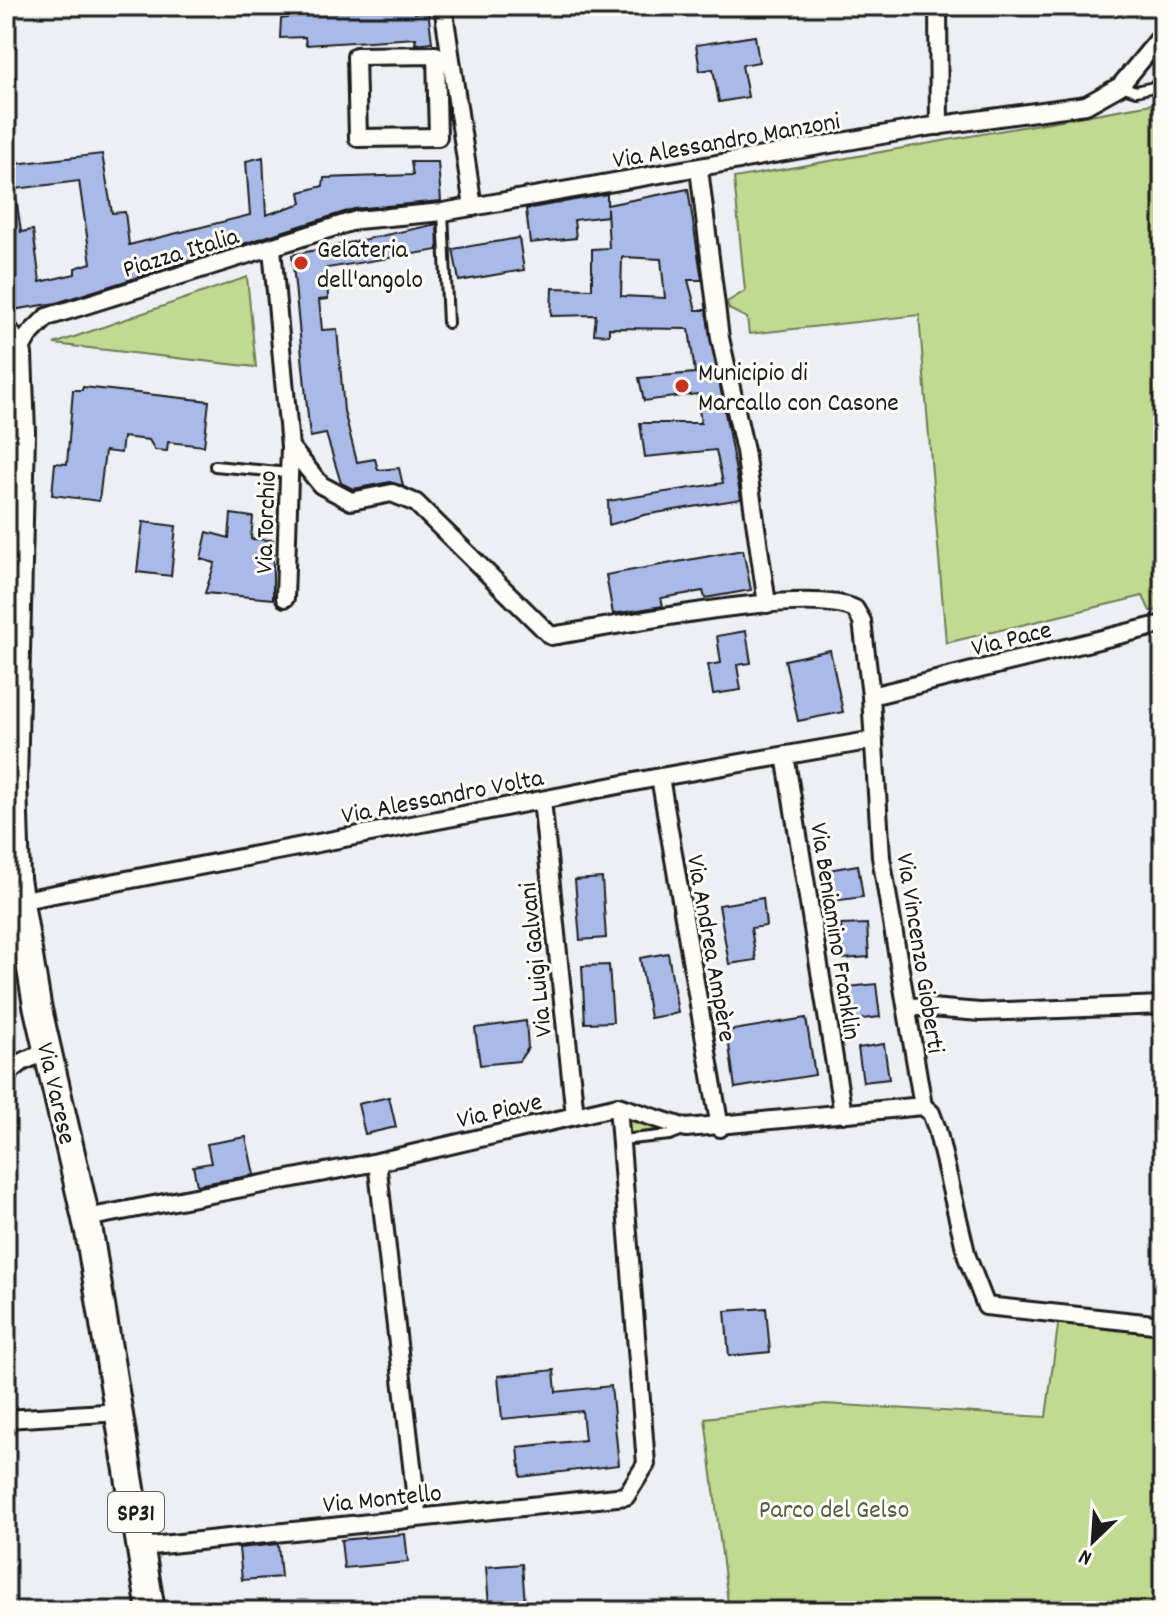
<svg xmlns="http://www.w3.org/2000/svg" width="1169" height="1617" font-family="Dekko,sans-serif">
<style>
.green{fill:#c0da91;stroke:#6e7b56;stroke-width:2}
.building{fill:#a9bae9;stroke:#1c1c1c;stroke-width:2;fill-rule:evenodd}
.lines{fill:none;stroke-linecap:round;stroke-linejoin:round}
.lane-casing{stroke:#1c1c1c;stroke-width:14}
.street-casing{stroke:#1c1c1c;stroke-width:22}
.primary-casing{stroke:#1c1c1c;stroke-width:32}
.lane{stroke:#fdfcf7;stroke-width:8}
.street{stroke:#fdfcf7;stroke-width:16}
.primary{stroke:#fdfcf7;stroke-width:26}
.poi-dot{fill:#c8321e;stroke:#fdfcf7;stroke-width:3}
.labels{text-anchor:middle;stroke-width:6;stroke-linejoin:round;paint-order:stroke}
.shield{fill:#fdfcf7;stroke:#605f5e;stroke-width:2}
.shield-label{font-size:24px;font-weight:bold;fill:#1c1c1c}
.street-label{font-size:26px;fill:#1c1c1c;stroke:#fdfcf7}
.poi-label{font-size:26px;fill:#1c1c1c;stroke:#fdfcf7;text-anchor:start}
.park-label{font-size:26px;fill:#555e45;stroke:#fdfcf7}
</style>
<rect width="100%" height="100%" fill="#eceff4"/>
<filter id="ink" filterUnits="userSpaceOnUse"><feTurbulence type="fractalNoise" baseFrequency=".0125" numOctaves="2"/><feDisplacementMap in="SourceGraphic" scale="16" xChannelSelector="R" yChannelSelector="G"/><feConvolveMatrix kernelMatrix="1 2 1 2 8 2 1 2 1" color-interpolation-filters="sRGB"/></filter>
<g filter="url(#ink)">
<!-- green -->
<path class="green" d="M1163,102V610L1150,611L1143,596L946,643L919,315L749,334L747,318L729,309L727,302L745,291L734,178Z
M247,277L256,367L54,344Z
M628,1117L663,1130L630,1136L627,1134Z
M1059,1318L1163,1330V1611H729L705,1418L825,1404L1046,1417Z"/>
<!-- building -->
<path class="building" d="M287,6H415V13L428,10L432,42L415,44L416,38L306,45L305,37L280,38L281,19L288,18Z
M755,36L759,62L742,65L748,97L719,102L713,69L700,71L696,45Z
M102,154L112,213L125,212L129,245L250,215L246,161L263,157L266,215L302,203L300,192L323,186L324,178L413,175L411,162H438L441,201L354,209L56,303L6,311V165ZM79,181L91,263L75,268V274L40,282L33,230L21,232L15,189Z
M688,189L702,280H688L696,310H706L741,499L644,515L609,525L608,501L723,483L716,450L645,457L640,423H701L697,394L644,401L639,378L695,373L689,329L609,328V335L594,334L596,315L551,316L552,288L592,289V249L609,248L607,208V216L574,220L576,238L530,243L526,209L607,194V205ZM622,257L661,259L665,298L621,296Z
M437,224L438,250L327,268L328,299L319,300L322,330L337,329L344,411L357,462L375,459L378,470L399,468L403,486L390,482L353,489L341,483L326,434L310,437L292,255Z
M519,238L524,270L459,281L453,249Z
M83,387L209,401L204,446L168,442L167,451L155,450L149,440L123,437L121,453L105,451L99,501L52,495L55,463L67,464L73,390H82Z
M231,514L253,517L251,539L273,540V599L205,593L215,563L201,559L207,532L229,538Z
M143,522L176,526L171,576L137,572Z
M743,550L751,590L705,598L703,591L661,598L663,606L613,614L606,575Z
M746,631L751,663L737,665L741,690L713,694L708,665L721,663L717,636Z
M830,650L843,712L798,721L785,660Z
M858,865L863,897L833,901L828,870Z
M602,878L606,938L580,940L575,880Z
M763,898L766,926L751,928L756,960L729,964L719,905Z
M867,924L869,957L843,959L841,925Z
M668,953L678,1013L650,1018L640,958Z
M609,965L613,1022L585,1023L582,966Z
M876,984L880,1017L853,1020L849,987Z
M806,1018L815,1075L735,1088L727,1031Z
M526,1021L528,1048L519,1061L480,1065L475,1028Z
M884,1044L889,1079L863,1082L858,1048Z
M389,1097L396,1127L365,1134L358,1104Z
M246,1137L254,1175L197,1185L193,1166L211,1163L207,1144Z
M766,1308L770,1352L729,1356L725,1311Z
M554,1370L556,1392L611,1386L619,1465L521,1477L518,1447L585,1440L582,1411L502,1419L498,1376Z
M405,1534L408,1562L344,1568L341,1540Z
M278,1544L281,1577L242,1580L239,1548Z
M522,1564L525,1605L489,1607L486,1567Z"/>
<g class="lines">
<!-- lane casing -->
<g class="lane-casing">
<path id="lane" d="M1121,86L1136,91L1163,85
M443,212L448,323
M215,466L289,473
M621,1140L670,1135L683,1130"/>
</g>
<!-- street casing -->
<g class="street-casing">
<path id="street" d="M443,6L473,207
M938,6L939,126
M436,55L438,137L358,138L356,56Z
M699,169L720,338L745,451L767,604
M272,248L290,447L321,485L351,501L392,493L416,503L551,636C613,627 807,585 855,609L862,621L871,696L881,857L923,1106L931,1113L937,1129L967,1257L986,1306L1163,1325
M18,354L28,336L47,317L357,220L443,212L927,127L1086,105L1120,86L1163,34
M285,598L290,447
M871,696L1163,624
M785,755L843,1114
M660,777L720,1128
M542,800L575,1116
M18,901L660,777L874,740
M906,1006L980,1012L1163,1005
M6,1075L22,1062L47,1051
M377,1162L418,1517
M86,1218L377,1162L618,1106L686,1128L923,1106
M6,1419L121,1412
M142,1547L626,1496L646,1464L618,1106"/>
</g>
<!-- primary casing -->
<g class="primary-casing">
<path id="primary" d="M6,334L18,354L21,432L13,784L16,879L37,1005L89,1232L151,1611"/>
</g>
<!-- lane -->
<use href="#lane" class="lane"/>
<!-- street -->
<use href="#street" class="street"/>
<!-- primary -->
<use href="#primary" class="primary"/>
</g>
</g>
<!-- markers -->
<g class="poi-dot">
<circle cx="301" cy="263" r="8"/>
<circle cx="682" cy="386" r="8"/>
</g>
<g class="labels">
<!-- shield labels -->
<rect class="shield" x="108" y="1492" width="56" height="40" rx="6"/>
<g class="shield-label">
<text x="136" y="1520">SP31</text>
</g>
<!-- street labels -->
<g class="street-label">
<text transform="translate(726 139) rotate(-10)" y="9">Via Alessandro Manzoni</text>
<text transform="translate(180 251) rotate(-17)" y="9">Piazza Italia</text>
<text transform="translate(264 522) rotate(-88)" y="9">Via Torchio</text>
<text transform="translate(1011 637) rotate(-14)" y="9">Via Pace</text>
<text transform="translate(442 795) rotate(-11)" y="9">Via Alessandro Volta</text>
<text transform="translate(837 931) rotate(81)" y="9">Via Beniamino Franklin</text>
<text transform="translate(713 948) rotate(80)" y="9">Via Andrea Ampère</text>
<text transform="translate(922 953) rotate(81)" y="9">Via Vincenzo Gioberti</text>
<text transform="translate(534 960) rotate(-96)" y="9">Via Luigi Galvani</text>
<text transform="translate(58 1093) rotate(77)" y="9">Via Varese</text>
<text transform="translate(499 1109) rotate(-13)" y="9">Via Piave</text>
<text transform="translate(382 1497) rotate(-6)" y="9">Via Montello</text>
</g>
<!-- poi labels -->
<g class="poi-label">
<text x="317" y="257">Gelateria<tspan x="317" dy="30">dell'angolo</tspan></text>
<text x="698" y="380">Municipio di<tspan x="698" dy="30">Marcallo con Casone</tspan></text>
</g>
<!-- park labels -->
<g class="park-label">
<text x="834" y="1517">Parco del Gelso</text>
</g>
</g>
<!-- margin -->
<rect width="1169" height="1617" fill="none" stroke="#fdfcf7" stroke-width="32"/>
<rect x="16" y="16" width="1137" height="1585" fill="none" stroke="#1c1c1c" stroke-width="3" filter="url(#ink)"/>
<!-- north arrow -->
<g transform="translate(1093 1541) rotate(205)" stroke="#fdfcf7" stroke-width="6" paint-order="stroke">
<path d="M0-6L14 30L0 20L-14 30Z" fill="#1c1c1c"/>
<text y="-12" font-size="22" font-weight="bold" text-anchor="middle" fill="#1c1c1c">N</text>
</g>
</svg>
